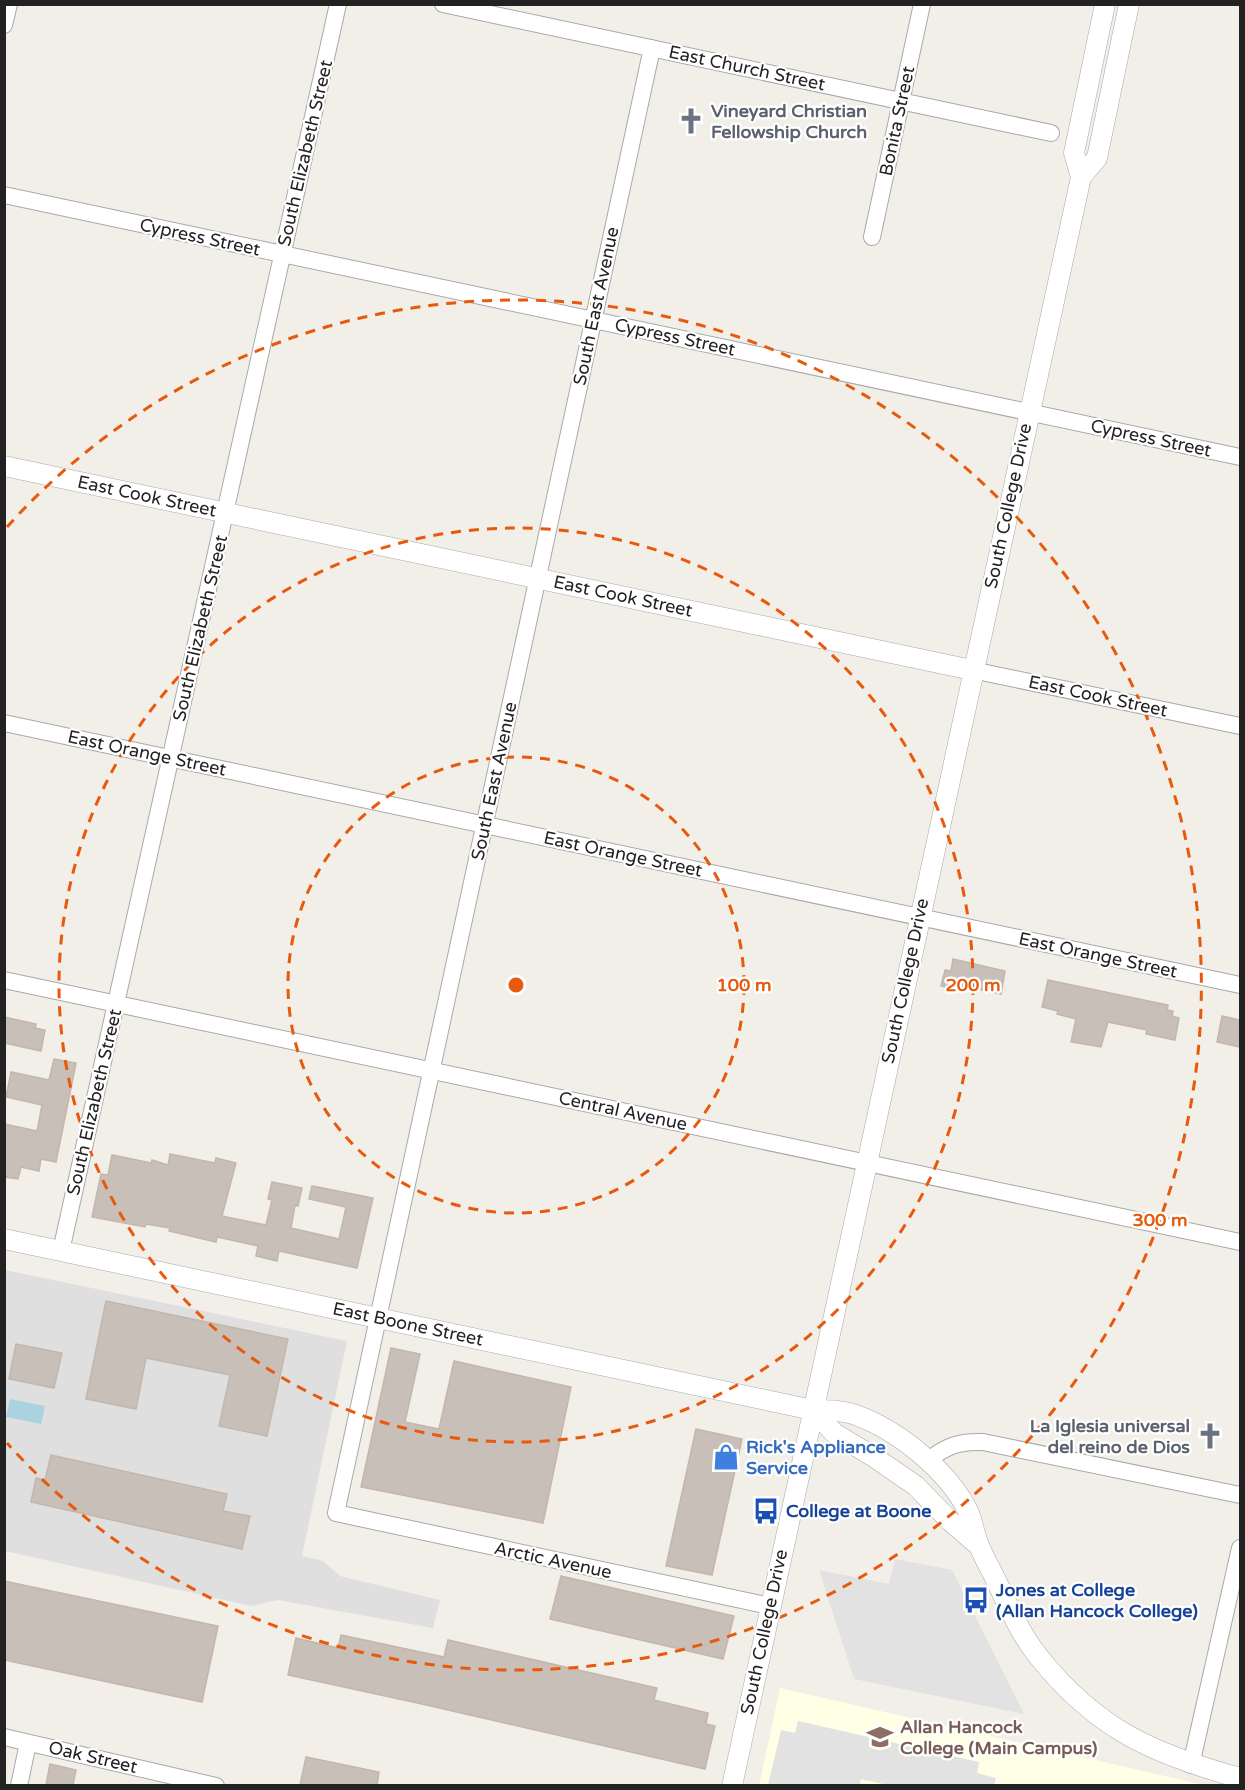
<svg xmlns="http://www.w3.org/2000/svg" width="1245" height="1790" font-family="'Varela Round',sans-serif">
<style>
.residential{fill:#e0dfdf}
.education{fill:#ffffe5}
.parking{fill:#e2e2e2}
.water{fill:#aad3df}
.building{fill:#c7bfb8;stroke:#c4b6ab;stroke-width:1.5}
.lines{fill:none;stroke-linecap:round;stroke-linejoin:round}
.minor-casing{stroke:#a9a9a9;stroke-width:18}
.tertiary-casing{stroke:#a9a9a9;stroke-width:21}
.minor{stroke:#fff;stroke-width:16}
.tertiary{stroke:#fff;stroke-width:20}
.ring{fill:none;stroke:#e8590c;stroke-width:3;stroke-dasharray:10 8}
.labels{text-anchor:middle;stroke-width:4.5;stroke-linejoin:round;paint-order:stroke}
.street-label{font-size:18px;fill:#222;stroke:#fff}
.worship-label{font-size:18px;font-weight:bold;fill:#5b616d;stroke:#fff;text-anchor:start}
.shop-label{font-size:18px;font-weight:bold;fill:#366cbe;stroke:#fff;text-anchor:start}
.transit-label{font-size:18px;font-weight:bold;fill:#164399;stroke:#fff;text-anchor:start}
.education-label{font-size:18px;font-weight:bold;fill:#785e54;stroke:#fff;text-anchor:start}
.centre{fill:#e8590c;stroke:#fff;stroke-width:3}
.ring-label{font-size:18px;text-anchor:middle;font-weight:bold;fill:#e8590c;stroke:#fff;stroke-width:4.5;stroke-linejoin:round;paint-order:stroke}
</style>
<rect width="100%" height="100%" fill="#f2efe9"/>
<!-- residential -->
<path class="residential" d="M5,1270L347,1341L302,1556L323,1561L340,1576L440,1600L433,1628L278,1600L251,1606L5,1551Z"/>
<!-- education -->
<path class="education" d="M780,1688L1204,1785L759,1786Z"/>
<!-- parking -->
<path class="parking" d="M895,1559L952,1570L1024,1714L854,1679L819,1570L889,1584Z
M798,1721L979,1762L977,1773L996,1778L994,1785L892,1786L861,1779L860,1785H768L781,1730L795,1733Z"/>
<!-- water -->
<path class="water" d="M10,1399L45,1406L41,1424L6,1417Z"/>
<!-- building -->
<path class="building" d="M953,959L1005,971L1001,994L965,986L964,991L941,986L945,970L951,971Z
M1048,980L1168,1005L1167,1010L1173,1011L1172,1016L1179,1018L1175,1040L1146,1034L1147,1030L1108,1022L1101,1047L1071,1042L1076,1019L1057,1014L1058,1011L1042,1007Z
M1222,1016L1240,1020V1047L1217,1042Z
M4,1017L36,1024L35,1028L45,1030L41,1051L4,1043Z
M54,1059L76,1063L56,1162L41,1159L39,1171L21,1167L18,1179L4,1177V1124L37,1131L42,1105L6,1097L11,1072L49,1080Z
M170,1154L215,1163L216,1158L236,1163L222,1216L266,1225L272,1200L268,1199L272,1182L302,1188L298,1206L295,1205L291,1228L339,1239L346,1207L309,1199L312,1186L373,1198L357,1268L279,1251L277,1261L256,1256L258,1246L217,1237L216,1242L169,1231L170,1228L146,1224L145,1227L92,1217L101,1174L108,1175L112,1155L151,1163L152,1160L168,1165Z
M106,1301L288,1339L267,1436L219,1426L230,1375L146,1358L136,1409L86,1399Z
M16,1344L62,1353L54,1388L9,1379Z
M391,1348L420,1354L405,1422L439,1429L454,1361L571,1387L543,1523L361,1487Z
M696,1429L742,1439L712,1575L666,1566Z
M51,1455L227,1494L223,1511L250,1516L242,1549L31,1502L36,1478L45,1480Z
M561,1576L734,1616L723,1659L550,1619Z
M4,1581L218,1626L202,1702L4,1660Z
M341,1635L444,1657L448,1640L657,1688L654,1700L708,1713L706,1724L715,1726L705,1769L422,1704L288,1675L296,1638L338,1648Z
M306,1757L379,1772L377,1785H300Z
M50,1764L76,1770L73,1785H46Z"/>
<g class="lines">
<!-- minor casing -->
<g class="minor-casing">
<path id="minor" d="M443,4L1051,133
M4,25L9,4
M652,48L336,1513L770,1606
M4,195L1240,457
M872,237L922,4
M972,670L1240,726
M4,723L1240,985
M4,980L1240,1242
M61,1251L338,4
M928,1461C945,1446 960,1441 983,1442L1240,1495
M4,1737L216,1786
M1191,1765L1240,1548
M19,1786L28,1743"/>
</g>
<!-- tertiary casing -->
<g class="tertiary-casing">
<path id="tertiary" d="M1081,177L1097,158L1129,4
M4,466L972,670
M4,1239L813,1410C826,1410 840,1410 853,1414C897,1429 949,1471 969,1513C973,1522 974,1533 978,1543C982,1553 987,1563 992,1572C1006,1600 1018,1631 1038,1656C1096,1729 1153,1754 1240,1778
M813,1410L834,1433L874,1457L916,1486L950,1521L978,1545
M732,1786L1081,177L1074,153L1105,4"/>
</g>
<!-- minor -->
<use href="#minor" class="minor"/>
<!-- tertiary -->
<use href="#tertiary" class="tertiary"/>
</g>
<!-- distance rings -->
<g class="ring">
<circle cx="516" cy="985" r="228"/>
<circle cx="516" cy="985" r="457"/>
<path d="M7 527A685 685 0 1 1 7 1443"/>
</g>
<!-- icons -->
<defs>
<g id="church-bare" transform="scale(2.07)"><path d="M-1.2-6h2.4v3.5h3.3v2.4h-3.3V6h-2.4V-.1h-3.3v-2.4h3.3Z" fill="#6b7280" stroke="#fff" stroke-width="2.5" paint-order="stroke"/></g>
<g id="shop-bare" transform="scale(2.07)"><path d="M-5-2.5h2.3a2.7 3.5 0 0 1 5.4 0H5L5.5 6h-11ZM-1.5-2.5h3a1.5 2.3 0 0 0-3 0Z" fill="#3f7fe0" stroke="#fff" stroke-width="2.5" paint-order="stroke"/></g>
<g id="bus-bare" transform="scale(2.07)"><path d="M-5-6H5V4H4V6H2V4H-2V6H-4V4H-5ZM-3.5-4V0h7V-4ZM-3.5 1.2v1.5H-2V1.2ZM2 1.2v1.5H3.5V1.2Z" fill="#1a4fb4" stroke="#fff" stroke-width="2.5" paint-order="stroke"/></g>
<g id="university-bare" transform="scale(2.07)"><path d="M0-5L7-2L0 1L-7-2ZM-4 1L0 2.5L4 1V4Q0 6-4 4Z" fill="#8d6e63" stroke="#fff" stroke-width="2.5" paint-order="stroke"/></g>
</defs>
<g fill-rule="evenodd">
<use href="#church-bare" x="691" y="121"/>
<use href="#church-bare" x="1210" y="1436"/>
<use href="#shop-bare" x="726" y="1457"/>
<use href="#bus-bare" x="766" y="1511"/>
<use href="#bus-bare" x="976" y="1600"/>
<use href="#university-bare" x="880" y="1737"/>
</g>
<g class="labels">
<!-- street labels -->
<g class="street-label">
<text transform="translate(747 68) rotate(12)" y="6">East Church Street</text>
<text transform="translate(897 121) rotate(-78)" y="6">Bonita Street</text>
<text transform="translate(305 153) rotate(-77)" y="6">South Elizabeth Street</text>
<text transform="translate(200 237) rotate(12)" y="6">Cypress Street</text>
<text transform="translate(596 306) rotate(-78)" y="6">South East Avenue</text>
<text transform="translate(675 337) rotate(12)" y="6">Cypress Street</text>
<text transform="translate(1151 438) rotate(12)" y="6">Cypress Street</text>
<text transform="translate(147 496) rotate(12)" y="6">East Cook Street</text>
<text transform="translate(1008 506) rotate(-78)" y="6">South College Drive</text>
<text transform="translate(623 596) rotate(12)" y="6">East Cook Street</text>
<text transform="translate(200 628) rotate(-77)" y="6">South Elizabeth Street</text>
<text transform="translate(1098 696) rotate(12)" y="6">East Cook Street</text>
<text transform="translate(147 753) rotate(12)" y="6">East Orange Street</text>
<text transform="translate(494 781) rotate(-78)" y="6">South East Avenue</text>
<text transform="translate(623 854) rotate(12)" y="6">East Orange Street</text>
<text transform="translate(1098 955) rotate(12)" y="6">East Orange Street</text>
<text transform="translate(905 981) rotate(-78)" y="6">South College Drive</text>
<text transform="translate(94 1102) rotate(-77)" y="6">South Elizabeth Street</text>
<text transform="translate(623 1111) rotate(12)" y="6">Central Avenue</text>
<text transform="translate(408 1324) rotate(12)" y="6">East Boone Street</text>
<text transform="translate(553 1560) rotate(12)" y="6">Arctic Avenue</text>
<text transform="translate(764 1632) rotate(-78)" y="6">South College Drive</text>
<text transform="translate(93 1757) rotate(13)" y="6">Oak Street</text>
</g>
<!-- worship labels -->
<g class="worship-label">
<text x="711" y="117">Vineyard Christian<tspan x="711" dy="21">Fellowship Church</tspan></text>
<text x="1190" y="1432" text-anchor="end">La Iglesia universal<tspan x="1190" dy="21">del reino de Dios</tspan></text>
</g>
<!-- shop labels -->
<g class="shop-label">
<text x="746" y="1453">Rick's Appliance<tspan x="746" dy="21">Service</tspan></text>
</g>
<!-- transit labels -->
<g class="transit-label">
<text x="786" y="1517">College at Boone</text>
<text x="996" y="1596">Jones at College<tspan x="996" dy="21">(Allan Hancock College)</tspan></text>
</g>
<!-- education labels -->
<g class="education-label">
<text x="900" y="1733">Allan Hancock<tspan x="900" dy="21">College (Main Campus)</tspan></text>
</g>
</g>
<circle cx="516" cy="985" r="9" class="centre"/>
<g class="ring-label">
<text x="744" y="991">100 m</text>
<text x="973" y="991">200 m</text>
<text x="1160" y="1226">300 m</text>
</g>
<!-- border -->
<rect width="1245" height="1790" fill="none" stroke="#222222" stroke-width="12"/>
</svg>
